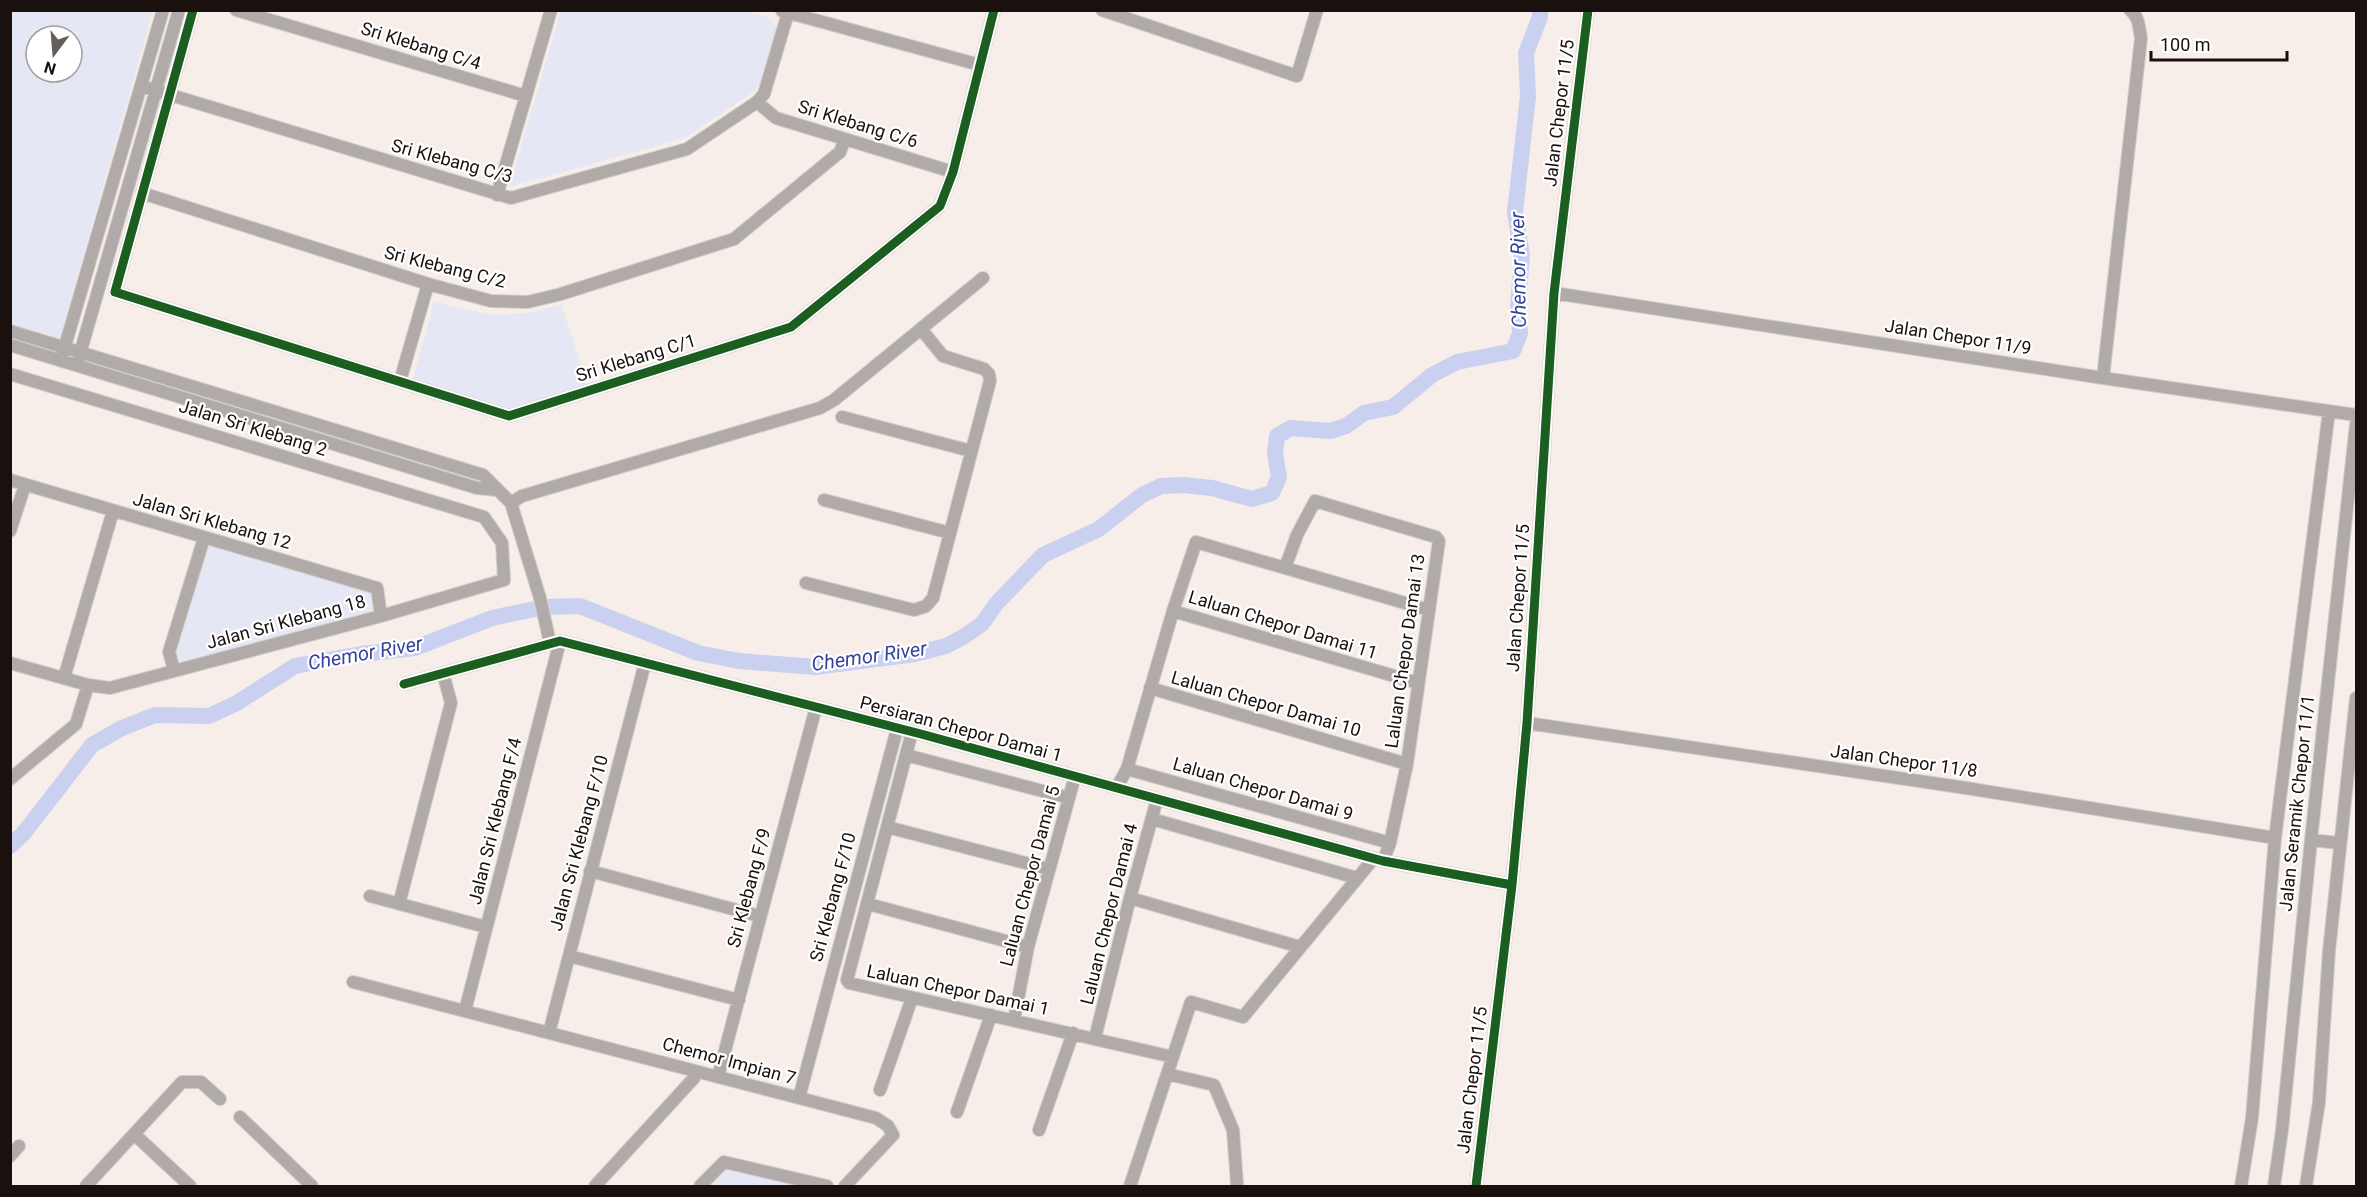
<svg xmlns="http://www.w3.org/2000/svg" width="2367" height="1197" font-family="Roboto,sans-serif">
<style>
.green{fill:#e6e7f4;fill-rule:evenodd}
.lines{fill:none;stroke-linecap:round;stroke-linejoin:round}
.river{stroke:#cad0f0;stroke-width:16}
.minor-casing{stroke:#d3cbc7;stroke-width:14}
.minor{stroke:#b0aba9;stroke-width:12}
.cycleway-casing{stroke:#fff;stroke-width:13}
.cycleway{stroke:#1b5e20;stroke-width:9}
.labels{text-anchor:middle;stroke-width:4.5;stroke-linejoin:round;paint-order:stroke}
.street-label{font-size:18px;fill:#1a100d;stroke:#fff}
.water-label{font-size:20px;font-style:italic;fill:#35429b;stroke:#fff}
</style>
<rect width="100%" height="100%" fill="#f7eeea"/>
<!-- green -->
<path class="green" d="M10,11H153L58,345L11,330ZM36,36H72V72H36Z
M561,11H744L768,17L777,26L765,76L755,91L685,138L509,187Z
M434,302L493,315L534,312L561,304L588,386L507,409L413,379Z
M204,538L377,588L381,616L174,670L169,652Z
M724,1162L827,1186H700Z"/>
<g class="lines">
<!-- river -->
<path class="river" d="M10,846L23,834L92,745L122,728L155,715L209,716L235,704L295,666L361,654L415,648L492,618L545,607L580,606L698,653L739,661L815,667L915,654L946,646L963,637L982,624L996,604L1043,555L1099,529L1142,495L1161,486L1184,485L1212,488L1252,499L1272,493L1279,477L1275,454L1277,436L1291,428L1330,431L1346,426L1364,413L1393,407L1432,375L1457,362L1513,351L1520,334L1518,307L1522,255L1515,212L1528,96L1526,53L1540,17V10"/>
<!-- minor casing -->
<g class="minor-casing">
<path id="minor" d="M193,10L115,292L509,416L791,327L940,206L953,172L994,10
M236,10L526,96
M1102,10L1297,76L1317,10
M782,11L980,65
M141,86L511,198L687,149L757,102L764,94L788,13
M757,102L776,118L953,172
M142,193L428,284L491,301L528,302L561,294L734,239L840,152L845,139
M497,195L551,10
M1554,293L2103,378L2356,415
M10,331L483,475L511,503L540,598L550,643
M10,345L477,488L497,490
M63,353L163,10
M79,357L179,10
M10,374L484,517L502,543L504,580L381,616L110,688L88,685L10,663
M2103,378L2141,38C2139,28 2139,16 2130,10
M400,381L428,284
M842,417L971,451
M10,480L377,588L381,616
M824,500L950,533
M511,503L522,496L820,408L834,400L983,278
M10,531L25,485
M1285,568L1297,535L1315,501L1436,537L1439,541L1407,764L1390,843L1383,861
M806,583L914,610L926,606L933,598L990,381L989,374L984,369L943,356L921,329
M1173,611L1418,683
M174,670L169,652L204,538
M64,678L113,511
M404,684L560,641L921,734L1383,861L1512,885
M1150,688L1407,764
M1527,723L1966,788L2275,838
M912,732L847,980L849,983L1173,1057
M906,755L1069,798
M1127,769L1390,843
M10,779L76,724L88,685
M1117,787L1127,769L1173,611L1196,542L1429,610
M1152,819L1357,878
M887,827L1049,869
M2311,840L2339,843
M590,871L759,916
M370,896L486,927
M1130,898L1300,947
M399,904L451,703L443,673
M868,904L1028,947
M569,956L739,1000
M353,982L876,1118L888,1126L893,1135L845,1186
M465,1011L560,641
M1014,1020L1028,947L1075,776
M549,1033L645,663
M1095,1038L1130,898L1157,799
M1167,1074L1214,1085L1233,1130L1237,1184
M718,1077L816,707
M880,1090L912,998
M799,1098L897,729
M957,1112L991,1015
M240,1117L312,1186
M1039,1130L1073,1033
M134,1134L190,1186
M10,1156L19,1146
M86,1186L182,1082H201L220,1099
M595,1186L694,1078
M700,1186L724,1162L827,1186
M1130,1186L1191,1002L1243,1017L1374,858
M1476,1186L1512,885L1527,723L1554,293L1588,10
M2241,1186L2252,1118L2275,838L2329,411
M2274,1186L2282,1130L2311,840L2356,424
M2306,1186L2319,1102L2329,951L2356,698"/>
</g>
<!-- minor -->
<use href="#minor" class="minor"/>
<!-- cycleway casing -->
<g class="cycleway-casing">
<path id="cycleway" d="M193,10L115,292L509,416L791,327L940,206L953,172L994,10
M404,684L560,641L921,734L1383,861L1512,885
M1476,1186L1512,885L1527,723L1554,293L1588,10"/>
</g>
<!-- cycleway -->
<use href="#cycleway" class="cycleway"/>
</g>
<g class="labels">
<!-- street labels -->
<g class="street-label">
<text transform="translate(421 46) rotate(17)" y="6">Sri Klebang C/4</text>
<text transform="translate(1559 113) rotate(-83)" y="6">Jalan Chepor 11/5</text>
<text transform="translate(858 124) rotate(17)" y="6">Sri Klebang C/6</text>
<text transform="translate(452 161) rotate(15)" y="6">Sri Klebang C/3</text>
<text transform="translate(445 267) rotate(14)" y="6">Sri Klebang C/2</text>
<text transform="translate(1958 337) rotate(9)" y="6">Jalan Chepor 11/9</text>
<text transform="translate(636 358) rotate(-17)" y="6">Sri Klebang C/1</text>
<text transform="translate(253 428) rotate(17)" y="6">Jalan Sri Klebang 2</text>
<text transform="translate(212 521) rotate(16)" y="6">Jalan Sri Klebang 12</text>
<text transform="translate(1518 598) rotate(-86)" y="6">Jalan Chepor 11/5</text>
<text transform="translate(286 622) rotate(-15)" y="6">Jalan Sri Klebang 18</text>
<text transform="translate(1283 625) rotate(17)" y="6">Laluan Chepor Damai 11</text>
<text transform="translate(1405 651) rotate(-82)" y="6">Laluan Chepor Damai 13</text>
<text transform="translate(1266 704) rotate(16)" y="6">Laluan Chepor Damai 10</text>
<text transform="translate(961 729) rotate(15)" y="6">Persiaran Chepor Damai 1</text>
<text transform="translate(1904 761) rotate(8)" y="6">Jalan Chepor 11/8</text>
<text transform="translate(1263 789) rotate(16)" y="6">Laluan Chepor Damai 9</text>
<text transform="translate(2297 803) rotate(-84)" y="6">Jalan Seramik Chepor 11/1</text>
<text transform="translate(495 821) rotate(-76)" y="6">Jalan Sri Klebang F/4</text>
<text transform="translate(579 843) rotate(-75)" y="6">Jalan Sri Klebang F/10</text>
<text transform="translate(1030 876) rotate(-75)" y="6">Laluan Chepor Damai 5</text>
<text transform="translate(749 888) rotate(-75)" y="6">Sri Klebang F/9</text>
<text transform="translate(833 897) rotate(-75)" y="6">Sri Klebang F/10</text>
<text transform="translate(1109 914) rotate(-76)" y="6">Laluan Chepor Damai 4</text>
<text transform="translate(958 990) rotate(12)" y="6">Laluan Chepor Damai 1</text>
<text transform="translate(729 1061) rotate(15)" y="6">Chemor Impian 7</text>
<text transform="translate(1472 1080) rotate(-83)" y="6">Jalan Chepor 11/5</text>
</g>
<!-- water labels -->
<g class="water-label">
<text transform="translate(1518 270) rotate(-91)" y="7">Chemor River</text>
<text transform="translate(365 653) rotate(-10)" y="7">Chemor River</text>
<text transform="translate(869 656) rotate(-8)" y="7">Chemor River</text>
</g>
</g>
<!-- border -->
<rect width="2367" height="1197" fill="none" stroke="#1a100d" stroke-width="24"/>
<!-- north arrow -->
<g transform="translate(54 54) rotate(196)"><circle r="28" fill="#ffffff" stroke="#a39f9e" stroke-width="1.5"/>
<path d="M0-4.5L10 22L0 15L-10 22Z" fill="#675e5a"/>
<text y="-9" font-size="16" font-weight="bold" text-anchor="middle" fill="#1a100d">N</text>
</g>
<!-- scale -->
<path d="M2151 51v9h136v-9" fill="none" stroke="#1a100d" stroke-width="3"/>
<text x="2160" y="51" font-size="18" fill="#1a100d" stroke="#ffffff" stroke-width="4.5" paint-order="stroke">100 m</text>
</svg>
